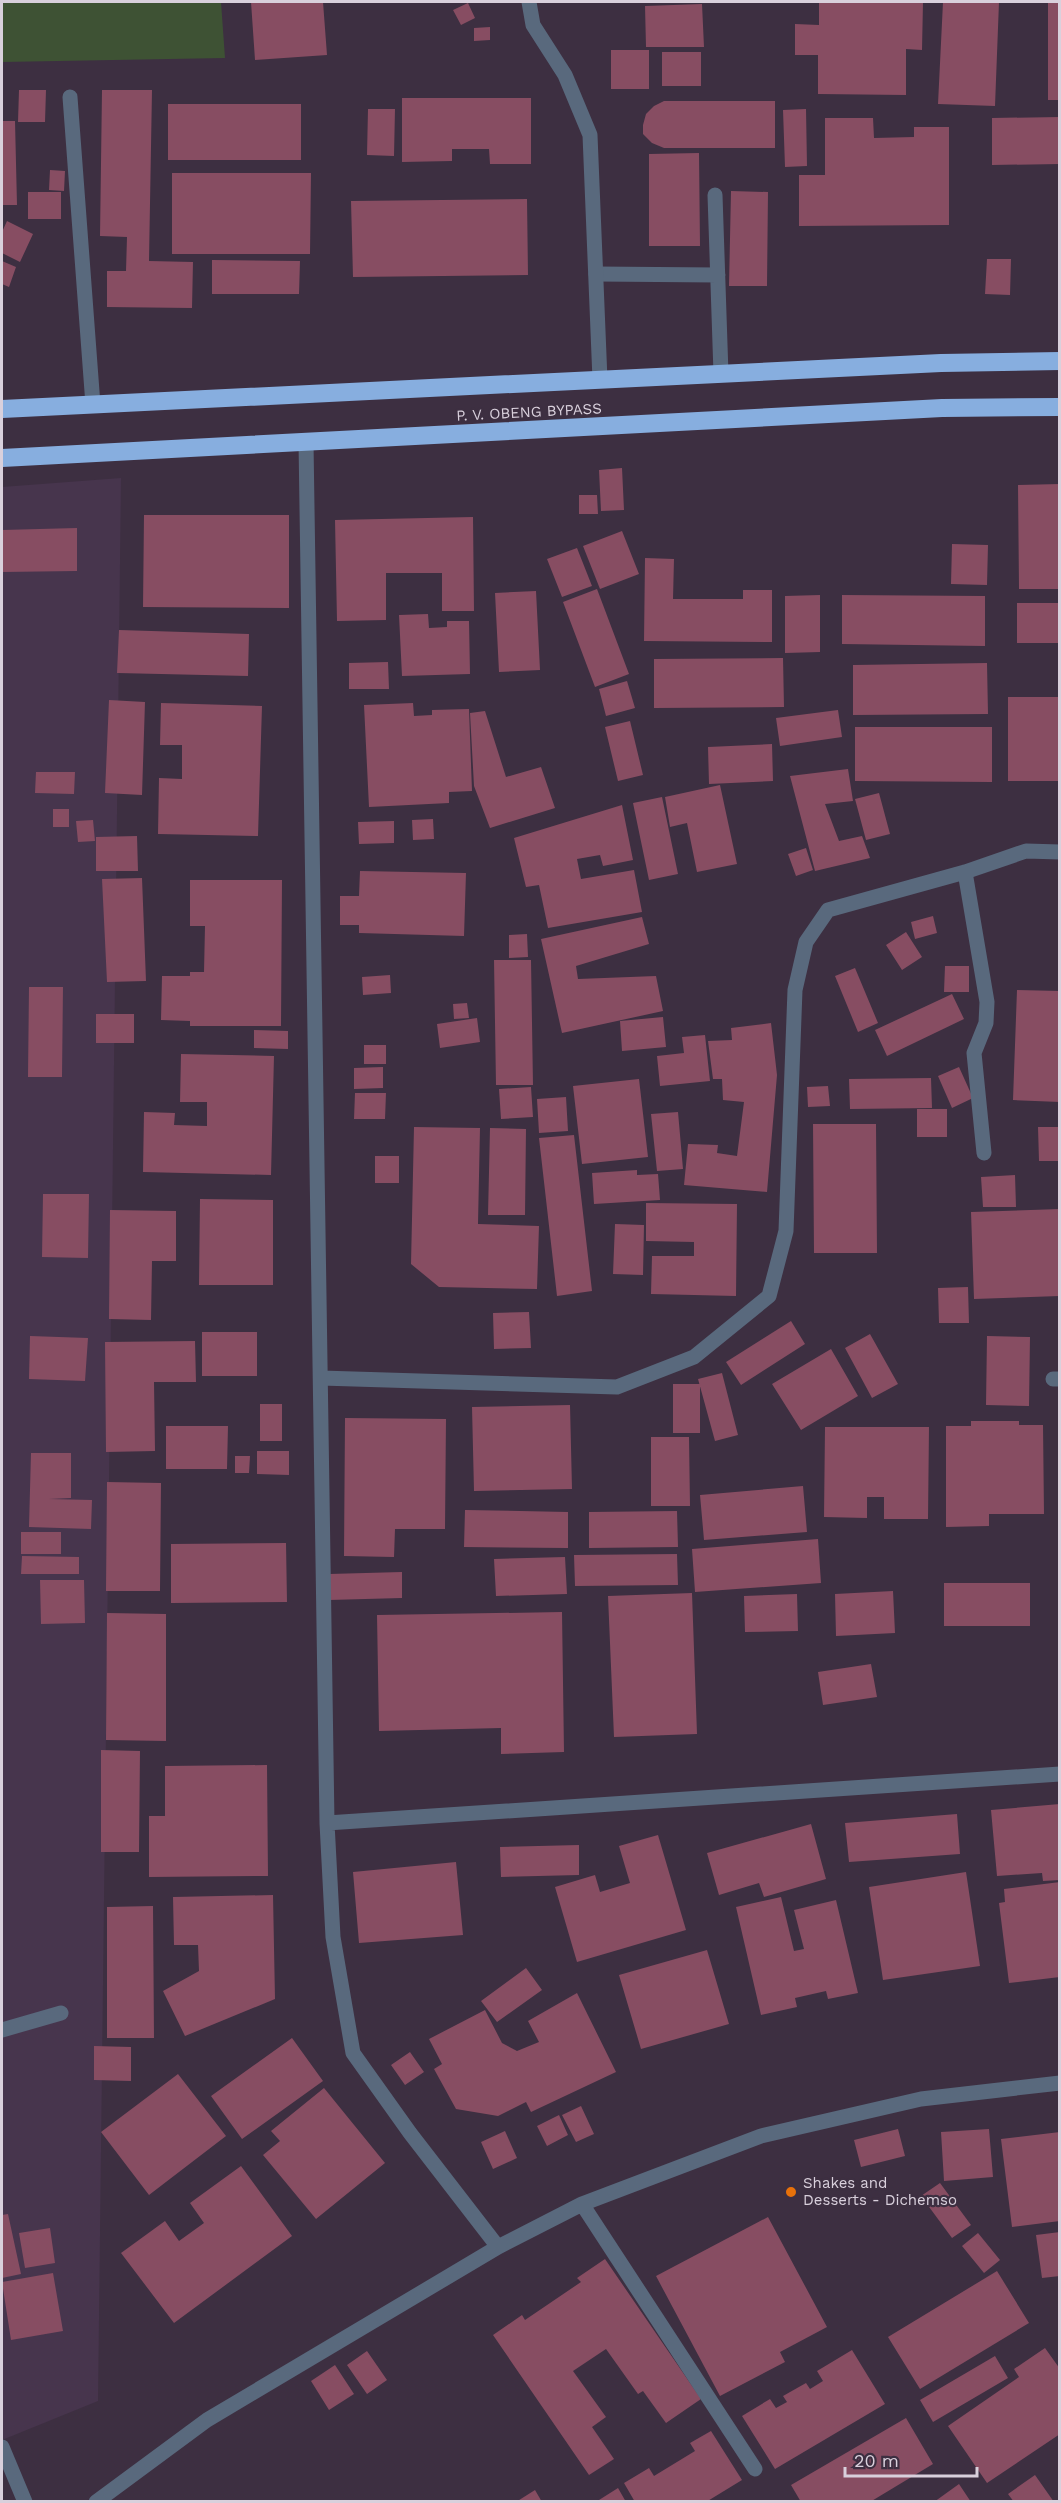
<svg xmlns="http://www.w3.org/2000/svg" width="1061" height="2503" font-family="'Work Sans',sans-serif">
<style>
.built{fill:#47354d}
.green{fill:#3e5234}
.building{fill:#874d62}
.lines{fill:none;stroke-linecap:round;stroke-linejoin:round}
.lane{stroke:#59697d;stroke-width:15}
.street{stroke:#59697d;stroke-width:15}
.highway{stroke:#87aedf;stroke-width:18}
.food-dot{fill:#e8710a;stroke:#3d2f41;stroke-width:2}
.labels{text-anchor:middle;stroke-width:4.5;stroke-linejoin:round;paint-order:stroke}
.street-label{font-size:15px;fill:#d9d0dc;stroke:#3d2f41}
.poi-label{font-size:15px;fill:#d9d0dc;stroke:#3d2f41;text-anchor:start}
</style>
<rect width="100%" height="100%" fill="#3d2f41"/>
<!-- built -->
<path class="built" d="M121,478L98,2401L2,2440V487Z"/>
<!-- green -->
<path class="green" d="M2,2H221L225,58L2,62Z"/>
<!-- building -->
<path class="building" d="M251,2H323L327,55L255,60Z
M819,2H923L922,50L906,49V95L818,94V55H795V24L819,25Z
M943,2H999L995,106L938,104Z
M1048,2H1060V100H1048Z
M468,3L475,18L461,25L453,10Z
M702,4L704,47H646L645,6Z
M490,27V40L474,41V28Z
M611,50H649V89H611Z
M662,52H701V86H662Z
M19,90H46L45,122H18Z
M102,90H152L149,261L193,262L192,308L107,307V271H126L127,237L100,236Z
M402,98H531V164H490L489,149H452V161L402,162Z
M664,101H775V148H664L652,143L643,134V125L646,114L654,106Z
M168,104H301V160H168Z
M368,109H395L394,156L367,155Z
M806,109L807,166L785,167L783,110Z
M1060,117V164L992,165V118Z
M825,118H873L874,138L914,137V127H949V225L799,226V175H825Z
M2,121H15L17,205H2Z
M699,153L700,246H649V154Z
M50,170L65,171L64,191L49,190Z
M172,173H311L310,254H172Z
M731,191L768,192L767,286H729Z
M28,192H61V219H28Z
M527,199L528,275L353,277L351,201Z
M7,221L33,234L20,262L2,253V232Z
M987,259H1011L1010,295L985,294Z
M212,260L300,261L299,294H212Z
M2,261L16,267L9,287L2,284Z
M622,468L624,510L601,511L599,470Z
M1060,484V589H1019L1018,485Z
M579,495H597L598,514H579Z
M144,515H289V608L143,607Z
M473,517L474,611H442V573H386V620L337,621L335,520Z
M77,528V571L2,572V530Z
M622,531L639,574L600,589L583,546Z
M952,544L988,545L987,585L951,584Z
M577,548L592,586L562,597L547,559Z
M645,558L674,559L673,599H743V590H772V642L644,641Z
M597,589L629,674L595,687L563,602Z
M536,591L540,670L499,672L495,593Z
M820,595V652L785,653V596Z
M842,595L985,596V646L842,644Z
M1017,603H1060V643H1017Z
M428,614L429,628L447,627V621H469L470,674L402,676L399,615Z
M119,630L249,634L248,676L117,673Z
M783,658L784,707L654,708V659Z
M388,662L389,689H349V663Z
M987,663L988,714L853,715V665Z
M627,681L635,708L606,716L599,689Z
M1008,697H1060V781H1008Z
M109,700L145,702L142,795L105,793Z
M161,703L262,706L258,836L158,834L159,778L182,779V745H160Z
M413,703L414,716L432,715V710L469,709L472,791L449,792V803L369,807L364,705Z
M838,710L842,737L780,746L776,718Z
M485,711L506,777L541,767L555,808L490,828L474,786L470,713Z
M630,721L643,775L618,781L605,727Z
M855,727H992V782L855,781Z
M772,744L773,781L709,784L708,747Z
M848,769L853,801L825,804L839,841L862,836L870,858L815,871L790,776Z
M36,772H75L74,794L35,793Z
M720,785L737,864L697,872L687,823L670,827L665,797Z
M879,793L890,834L866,840L855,799Z
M662,797L678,874L649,880L633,803Z
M622,805L633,860L603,866L600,855L577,859L581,879L634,870L642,912L548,928L539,885L526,887L514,838Z
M53,809H69V827H53Z
M433,819L434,839L413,840L412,820Z
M93,820L95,841L78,842L76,821Z
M394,821V843L359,844L358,822Z
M137,836L138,871H96V837Z
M806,848L813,870L796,876L788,854Z
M360,871L466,873L464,936L359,933V925H340V896H359Z
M142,878L146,981L107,982L102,879Z
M190,880H282L281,1026H190V1021L161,1020L162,976H190V972H204L205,926H190Z
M933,916L937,933L915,939L911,922Z
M642,917L649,944L576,966L578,979L656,976L663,1011L562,1033L541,939Z
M906,932L922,957L902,970L886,945Z
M527,934L528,957L509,958V935Z
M494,960H531L533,1085H496Z
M945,966H969V992H944Z
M855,968L878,1023L858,1032L835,976Z
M390,975L391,993L363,995L362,977Z
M29,987H63L62,1077H28Z
M1017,990L1060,991V1102L1013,1100Z
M952,994L964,1019L887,1056L875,1030Z
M467,1003L469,1018L454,1019L453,1004Z
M96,1014H134V1043H96Z
M663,1017L666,1047L622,1051L620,1021Z
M477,1018L480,1042L440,1048L437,1024Z
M771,1023L777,1075L767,1192L684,1185L688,1144L718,1145L717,1153L737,1156L744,1102L723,1100L722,1079H713L708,1041L732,1040L731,1028Z
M254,1030L288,1031V1049L254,1048Z
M705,1035L710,1081L660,1086L657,1056L684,1053L682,1037Z
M364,1045H386V1064H364Z
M181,1054L274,1056L271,1175L143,1172L144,1112L175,1113L174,1125L207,1126V1102H180Z
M383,1067V1088L354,1089V1068Z
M959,1067L973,1098L952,1108L938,1076Z
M931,1078L932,1108L850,1109L849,1079Z
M639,1079L648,1157L582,1164L573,1086Z
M828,1086L830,1106L808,1107L807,1087Z
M531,1087L533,1117L501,1119L499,1089Z
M355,1093H386L385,1119H354Z
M566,1097L568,1131L539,1133L537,1099Z
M917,1109H947V1137H917Z
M678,1112L683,1169L657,1171L651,1114Z
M813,1124H876L877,1253H814Z
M414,1127L480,1128L478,1224L539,1226L537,1289L439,1287L411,1264Z
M1038,1127H1060V1161H1039Z
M490,1128L526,1129L525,1215H488Z
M574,1135L592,1291L557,1296L539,1138Z
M375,1156H399V1183H375Z
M637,1170V1175L658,1174L660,1200L594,1204L592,1173Z
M1015,1175L1016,1207H983L981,1177Z
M43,1194H89L88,1258L42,1257Z
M200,1199L273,1200V1285H199Z
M646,1203L737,1204L736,1296L651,1294L652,1256H694V1242L646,1241Z
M1060,1209V1296L974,1299L971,1212Z
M110,1210L176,1211V1261H152L151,1320L109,1319Z
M615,1224L644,1225L643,1275L613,1274Z
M968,1287L969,1323H939L938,1288Z
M529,1312L531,1348L494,1349L493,1313Z
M791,1321L805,1344L741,1385L726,1362Z
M202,1332H257V1376H202Z
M870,1334L898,1384L872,1398L845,1348Z
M30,1336L88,1338L85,1381L29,1379Z
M987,1336L1030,1337L1029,1406L986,1405Z
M195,1341L196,1382H154L155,1451L106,1452L105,1342Z
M831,1349L858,1396L801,1430L772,1384Z
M722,1373L738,1435L715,1441L698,1379Z
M673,1384H700V1433H673Z
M260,1404H282V1441H260Z
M570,1405L572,1489L474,1491L472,1407Z
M345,1418L446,1419L445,1529H395L394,1557L344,1556Z
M971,1421H1019V1425H1043L1044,1514H989V1526L946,1527V1426H971Z
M166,1426H228L227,1469H166Z
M825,1427H929L928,1519H884V1497H867V1518L824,1517Z
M651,1437H689L690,1506H651Z
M257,1451H289V1475L257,1474Z
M31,1453H71V1498L49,1499L92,1500L91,1529L29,1527Z
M235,1456H250L249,1473H235Z
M107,1482L161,1483L160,1591H106Z
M803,1486L807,1532L704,1540L700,1495Z
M465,1510L568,1512V1548L464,1547Z
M677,1511L678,1547L589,1548V1512Z
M21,1532H61V1554H21Z
M818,1539L821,1583L695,1592L692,1549Z
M286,1543L287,1602L171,1603V1544Z
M677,1554L678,1585L575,1586L574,1555Z
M22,1556L79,1557V1574H21Z
M565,1557L567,1594L496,1596L494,1559Z
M402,1572V1598L329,1600V1574Z
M40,1580H84L85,1623L41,1624Z
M944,1583H1030V1626H944Z
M893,1591L895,1633L836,1636L835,1594Z
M692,1593L697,1734L614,1737L608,1596Z
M797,1594L798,1631L745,1632L744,1596Z
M562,1612L564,1752L501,1754V1728L379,1731L377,1615Z
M107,1613L166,1614V1741L106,1740Z
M871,1664L877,1697L823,1705L818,1672Z
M101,1750L140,1751L139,1852H101Z
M267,1765L268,1876L149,1877V1816H165V1766Z
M1060,1804V1880L1043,1881L1042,1873L997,1876L991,1810Z
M957,1814L960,1854L849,1862L845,1823Z
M811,1824L826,1879L764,1897L759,1883L719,1895L707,1853Z
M658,1835L686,1930L577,1962L555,1887L595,1875L600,1892L630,1883L619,1846Z
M579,1845V1875L501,1877L500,1847Z
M456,1862L463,1935L359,1943L353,1872Z
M966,1872L980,1966L883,1980L869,1887Z
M1060,1882V1977L1009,1983L999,1903L1005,1902L1004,1889Z
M273,1895L275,1999L185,2036L163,1991L199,1971L198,1945H174L173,1897Z
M781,1897L794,1951L804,1949L794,1910L836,1900L858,1993L828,1999L826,1991L795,1998L797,2007L761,2015L736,1907Z
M153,1906L154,2038H107V1907Z
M707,1950L729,2024L641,2049L619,1975Z
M526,1968L542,1990L497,2022L481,2001Z
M577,1993L616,2072L531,2112L526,2102L498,2116L456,2109L434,2069L442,2064L429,2039L485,2010L502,2043L517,2051L539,2042L528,2021Z
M292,2038L323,2081L242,2139L211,2096Z
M94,2046L131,2047V2081L94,2080Z
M410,2052L424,2072L405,2085L391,2065Z
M178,2074L226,2136L149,2195L101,2132Z
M324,2088L385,2163L316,2219L263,2155L280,2141L271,2131Z
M581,2106L594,2134L576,2142L562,2115Z
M559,2115L568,2135L547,2146L537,2126Z
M898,2129L905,2156L861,2167L854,2140Z
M989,2129L993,2177L944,2181L941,2132Z
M505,2131L517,2158L493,2169L481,2142Z
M1060,2132V2221L1012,2227L1001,2139Z
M241,2166L292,2236L174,2323L121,2253L165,2221L179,2241L204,2223L190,2203Z
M940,2183L971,2225L952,2238L921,2196Z
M8,2214L21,2274L2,2278V2215Z
M768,2217L827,2327L780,2352L785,2362L720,2396L656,2276Z
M50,2228L55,2263L25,2268L19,2233Z
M1060,2232V2276L1042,2278L1036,2235Z
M978,2233L1000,2260L984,2273L962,2246Z
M605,2259L701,2399L666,2423L643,2391L638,2394L606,2349L573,2371L606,2417L592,2427L614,2459L589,2475L493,2335L522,2315L525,2320L581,2282L577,2278Z
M997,2271L1029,2323L920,2389L888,2337Z
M53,2273L63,2331L11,2340L2,2282Z
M1045,2348L1060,2369V2434L987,2483L948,2426L1019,2377L1014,2369Z
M852,2350L885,2404L775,2469L742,2416L770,2399L776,2408L787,2402L783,2396L806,2383L810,2389L823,2381L817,2371Z
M367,2351L387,2380L367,2394L347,2365Z
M995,2356L1008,2378L933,2422L920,2400Z
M335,2365L354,2394L329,2410L311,2381Z
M906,2418L933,2464L870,2502H801L791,2485Z
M711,2431L742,2480L706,2502H635L624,2483L649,2468L654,2476L695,2451L690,2443Z
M1035,2475L1054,2502H1014L1008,2494Z
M959,2484L971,2502H934Z
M618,2488L626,2502H600L599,2500Z
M535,2490L542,2502H516Z"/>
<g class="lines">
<!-- lane -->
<path class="lane" d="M715,195L721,374
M596,274L718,275
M2,2030L61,2013
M2,2447L25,2502"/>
<!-- street -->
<path class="street" d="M529,2L533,25L565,75L590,135L600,380
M70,97L93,405
M306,442L327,1823L333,1937L353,2053L410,2133L498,2247
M965,872L987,1002L986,1023L974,1053L984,1153
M321,1378L617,1387L694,1357L769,1296L786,1231L795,990L806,942L828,910L965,872L1026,851L1060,852
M1053,1379H1060
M327,1823L1060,1774
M582,2204L755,2469
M96,2502L207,2420L498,2247L582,2204L761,2136L921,2099L1060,2083"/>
<!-- highway -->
<path class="highway" d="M2,409L941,363L1060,361
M2,458L942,408L1060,407"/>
</g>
<!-- markers -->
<circle class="food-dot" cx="791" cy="2192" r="6"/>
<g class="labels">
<!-- street labels -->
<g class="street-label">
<text transform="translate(529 412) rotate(-3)" y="5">P. V. OBENG BYPASS</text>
</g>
<!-- poi labels -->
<g class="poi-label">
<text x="803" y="2188">Shakes and<tspan x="803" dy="17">Desserts - Dichemso</tspan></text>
</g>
</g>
<!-- border -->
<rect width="1061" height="2503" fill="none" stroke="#d9d0dc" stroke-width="6"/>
<!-- scale -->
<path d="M845 2467v9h132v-9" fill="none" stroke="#d9d0dc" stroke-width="3"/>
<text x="854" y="2467" font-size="18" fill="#d9d0dc" stroke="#3d2f41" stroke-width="4.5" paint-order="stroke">20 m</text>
</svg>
